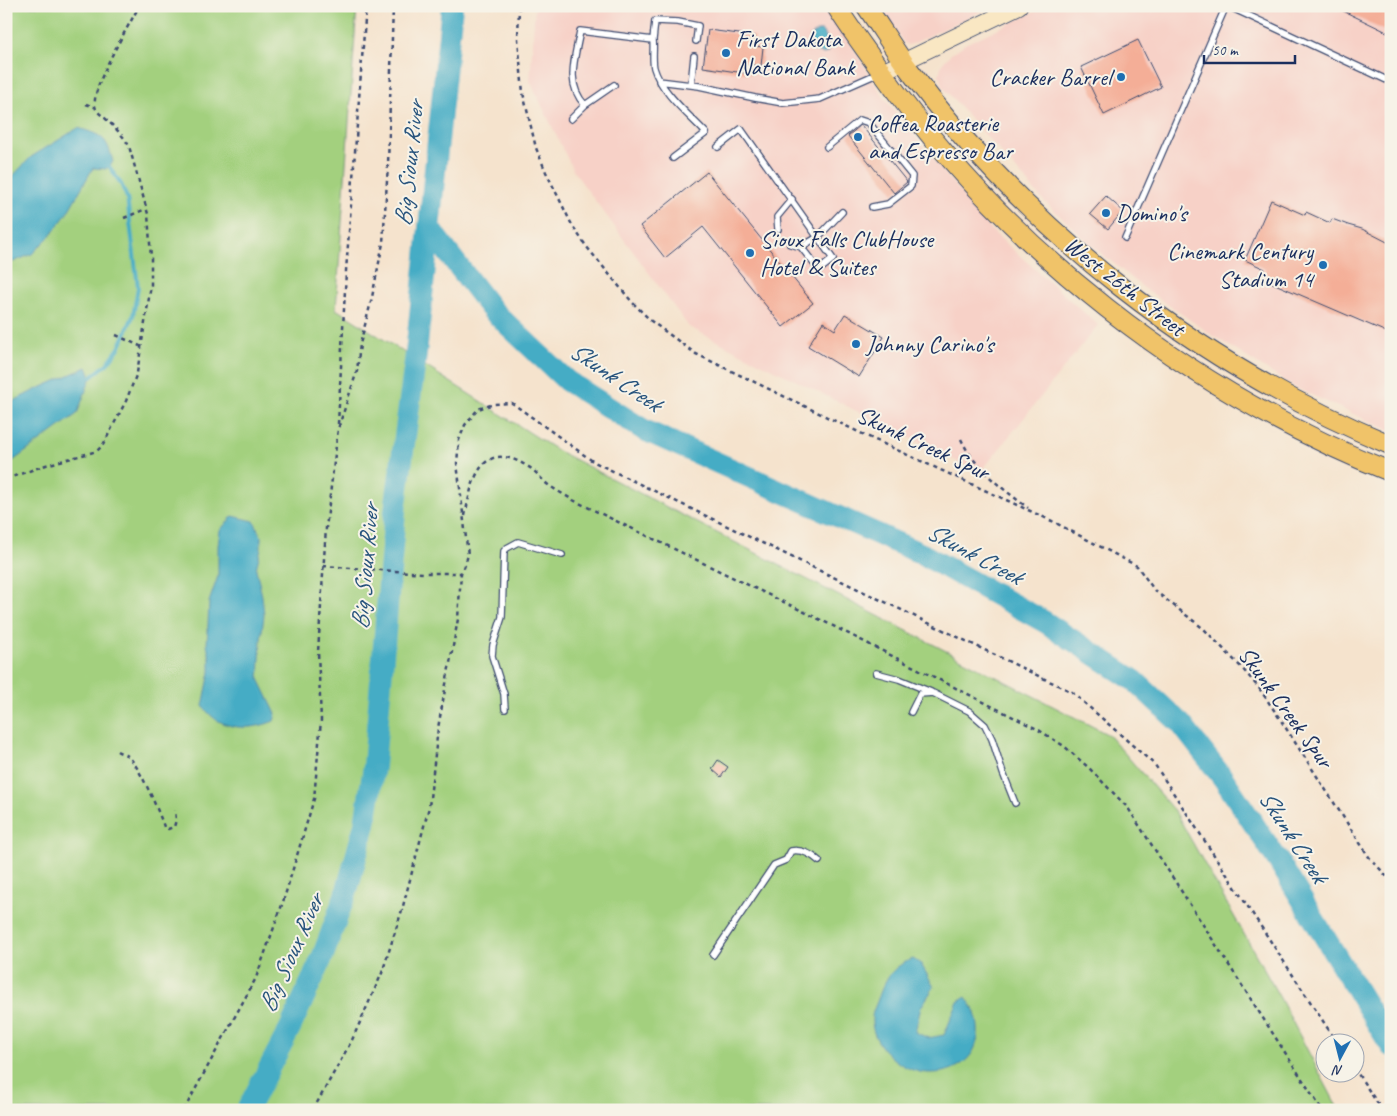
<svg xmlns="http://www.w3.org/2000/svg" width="1397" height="1116" font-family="Caveat,sans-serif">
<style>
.built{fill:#f7d1c7}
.green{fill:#a3d07e;stroke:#5f806e}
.water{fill:#45acc5;stroke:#306e92}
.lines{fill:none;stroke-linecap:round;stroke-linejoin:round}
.stream{stroke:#45acc5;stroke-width:4}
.river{stroke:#45acc5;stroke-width:22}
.building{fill:#f4ae97}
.lane-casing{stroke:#3c4a6f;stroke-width:8}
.secondary-casing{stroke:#3c4a6f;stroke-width:18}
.primary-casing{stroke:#3c4a6f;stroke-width:21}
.path{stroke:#3c4a6f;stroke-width:2.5;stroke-dasharray:4 4;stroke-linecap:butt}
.lane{stroke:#fff;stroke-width:5.5}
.secondary{stroke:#f9e7c3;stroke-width:16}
.primary{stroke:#f0c369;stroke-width:19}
.poi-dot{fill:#1f6fb2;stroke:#f7f3e8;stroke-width:2}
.labels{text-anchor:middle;stroke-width:4;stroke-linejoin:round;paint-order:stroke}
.poi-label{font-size:24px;fill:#1b2f5e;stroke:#f7f3e8;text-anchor:start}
.street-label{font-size:24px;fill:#1b2f5e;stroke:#f7f3e8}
.water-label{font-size:25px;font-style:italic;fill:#28547d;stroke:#f7f3e8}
</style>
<rect width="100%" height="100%" fill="#f7f3e8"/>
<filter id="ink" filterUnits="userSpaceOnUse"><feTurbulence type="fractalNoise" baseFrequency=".02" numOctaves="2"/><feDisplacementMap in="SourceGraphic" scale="10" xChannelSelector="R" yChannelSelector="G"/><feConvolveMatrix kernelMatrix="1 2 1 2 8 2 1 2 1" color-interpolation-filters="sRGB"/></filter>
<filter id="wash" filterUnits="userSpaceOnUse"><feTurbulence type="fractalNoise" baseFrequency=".0096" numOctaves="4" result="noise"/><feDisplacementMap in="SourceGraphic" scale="20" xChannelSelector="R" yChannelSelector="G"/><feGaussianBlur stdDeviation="1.12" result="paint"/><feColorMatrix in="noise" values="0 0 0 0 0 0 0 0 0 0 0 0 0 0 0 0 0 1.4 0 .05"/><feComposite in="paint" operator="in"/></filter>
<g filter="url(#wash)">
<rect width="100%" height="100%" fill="#f5e3cd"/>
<!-- built -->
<path class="built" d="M535,6H827L884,98L992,231L1098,325L980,473L689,327L574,172L530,81Z
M880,6H992L912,44L908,45L903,42Z
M1047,6H1391V431L1294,387L1212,335L1144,288L1096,249L1043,200L942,86L939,74L942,64L950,55L965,44Z"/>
<!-- green -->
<path class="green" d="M6,6H357L336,309L560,452L1109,735L1176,813L1280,998L1339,1110H6Z"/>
<!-- water -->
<path class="water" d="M817,31H822L827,39L828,52L824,54L812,50L810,37Z
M78,128C102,135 107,137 113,162L106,169L93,168L66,215L49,237L32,254L6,265V183L31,157Z
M87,367L91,377L77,414L6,466V405L33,391Z
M233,516L254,521L261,536V548L256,569L262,596L264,615L261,639L259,679L276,714L274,721C250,731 219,731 203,706L210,672V658L207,645L209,602L218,576V546L220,530Z
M913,959L921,964L934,987L921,1007L915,1032L928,1038L944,1035L958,1002L966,997C969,1002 974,1008 975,1013C987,1048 964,1074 929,1073C902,1073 870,1045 872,1018C872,1012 876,1005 878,999C885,979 892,966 913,959Z"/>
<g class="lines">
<!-- stream -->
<path class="stream" d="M91,377L107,364L119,348L133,316L138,287L127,198L121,184L109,166"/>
<!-- river -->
<path class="river" d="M429,228L492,310L567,381L644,430L922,554L1045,622L1135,681L1181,724L1223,778L1279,862L1391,1046
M247,1110L290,1028L322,958L347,890L365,824L374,766L395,511L416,354L452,6"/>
</g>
<g id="blocks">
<!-- building -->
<path class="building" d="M1333,6H1391V34Z
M708,30L755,36L754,46L763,47L761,66L753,65L751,74L703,67Z
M1138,40L1161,87L1104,115L1081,67Z
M861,125L907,182L894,193L848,136Z
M707,172L813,303L783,327L703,227L665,258L640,226Z
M1106,196L1123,211L1108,229L1090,214Z
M1271,200L1305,215L1306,212L1330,223L1332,219L1348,225L1362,229L1391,244V334L1261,278L1265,269L1245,260Z
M845,314L884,337L859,377L808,346L823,322L835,330Z
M718,760L728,767L721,777L712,769Z"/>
</g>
</g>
<g filter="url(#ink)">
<use href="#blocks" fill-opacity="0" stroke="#3c4a6f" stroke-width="1"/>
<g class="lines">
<!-- lane casing -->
<g class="lane-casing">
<path id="lane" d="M1228,6L1391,82
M653,40L655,21L678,22L698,26L696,41
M659,81L699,86L755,98L783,103L820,99L879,73
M614,85L585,105C565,84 575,58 580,31L653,40C654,49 652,59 654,68C661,92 689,115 706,133L673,158
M691,85L694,56
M571,119L585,105
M718,147L741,129L833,259L819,270L801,247
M827,147L860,120L869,123L912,176L911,186L888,204L872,207
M778,229L777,217L792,199
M1125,238L1226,6
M790,244L801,247L818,237L842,212
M876,673L899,679L931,692
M505,709L504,694L492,656L493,645L502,617L504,551L507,548L518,542L562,555
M911,712L920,694L933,693L969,711L985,725L992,739L1003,773L1015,803
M713,955L774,865L786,860L791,851C802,849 811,854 819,861"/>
</g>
<!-- secondary casing -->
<g class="secondary-casing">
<path id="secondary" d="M882,72L1019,6"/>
</g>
<!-- primary casing -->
<g class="primary-casing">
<path id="primary" d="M836,6C850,29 866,50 881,71C1008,250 1187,391 1391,472
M866,6C879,25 891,44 904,63C1027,232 1198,365 1391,445"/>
</g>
<!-- path -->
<path class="path" d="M519,6L518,39L523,93L536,148L546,172L572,225L586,246L632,302L651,321L696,354L873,439L1052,521L1137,566L1155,591L1204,629L1241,667L1259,688L1280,719L1369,857L1391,881
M86,104L94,107
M124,218L146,209
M116,335L140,346
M338,424L346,271L366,6
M961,439C975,469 1002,488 1028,508
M6,479L46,465L97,451L103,445L126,401L137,373L151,285V258L148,214L129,146C124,136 115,128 107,120C103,116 98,113 96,109C87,91 130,25 139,6
M465,516C472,480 481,438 527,466C535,470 540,478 547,484C555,490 565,495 573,500L831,625L1037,729L1064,746L1089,768L1128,808L1322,1110
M323,566L424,573H461
M117,751C120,753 125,754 128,756C139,765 159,812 164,827L168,829L174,827L176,820L175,810
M1354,1068L1382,1110
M184,1110L256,978L283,902L314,799L321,720L318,652L326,528L338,429L357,371L360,344L371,302L383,243L388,165L393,6
M313,1110L352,1040L382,973L402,910L429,807L438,728L458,619L461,573L464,568L468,555L457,463L459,440L465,425L478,409L494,404L512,403L594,462L1072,692L1155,765L1338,1044"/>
<!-- lane -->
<use href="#lane" class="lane"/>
<!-- secondary -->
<use href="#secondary" class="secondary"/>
<!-- primary -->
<use href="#primary" class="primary"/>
</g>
</g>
<!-- markers -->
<g class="poi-dot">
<circle cx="726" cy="53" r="5"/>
<circle cx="1121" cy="77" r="5"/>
<circle cx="858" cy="137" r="5"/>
<circle cx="1106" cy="213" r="5"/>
<circle cx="750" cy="253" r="5"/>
<circle cx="1323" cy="265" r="5"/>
<circle cx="856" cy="344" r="5"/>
</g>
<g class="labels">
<!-- poi labels -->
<g class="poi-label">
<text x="736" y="47">First Dakota<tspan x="736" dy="28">National Bank</tspan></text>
<text x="1111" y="85" text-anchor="end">Cracker Barrel</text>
<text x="868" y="131">Coffea Roasterie<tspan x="868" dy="28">and Espresso Bar</tspan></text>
<text x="1116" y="221">Domino's</text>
<text x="760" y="247">Sioux Falls ClubHouse<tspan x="760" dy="28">Hotel &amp; Suites</tspan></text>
<text x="1313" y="259" text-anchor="end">Cinemark Century<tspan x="1313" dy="28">Stadium 14</tspan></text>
<text x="866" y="352">Johnny Carino's</text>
</g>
<!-- street labels -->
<g class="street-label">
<text transform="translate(1125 286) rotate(38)" y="8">West 26th Street</text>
<text transform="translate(923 443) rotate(25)" y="8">Skunk Creek Spur</text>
<text transform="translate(1286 707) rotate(54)" y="8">Skunk Creek Spur</text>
</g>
<!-- water labels -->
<g class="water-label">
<text transform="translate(408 164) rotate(-84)" y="9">Big Sioux River</text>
<text transform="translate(616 376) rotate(34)" y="9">Skunk Creek</text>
<text transform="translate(975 553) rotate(28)" y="9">Skunk Creek</text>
<text transform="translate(364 567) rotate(-85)" y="9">Big Sioux River</text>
<text transform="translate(1294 836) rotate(57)" y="9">Skunk Creek</text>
<text transform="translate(290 953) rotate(-66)" y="9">Big Sioux River</text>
</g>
</g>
<!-- margin -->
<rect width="1397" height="1116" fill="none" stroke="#f7f3e8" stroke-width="25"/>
<!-- north arrow -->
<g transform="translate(1340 1058) rotate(187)"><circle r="24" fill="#f7f3e8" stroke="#9fa5b1"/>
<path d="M0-4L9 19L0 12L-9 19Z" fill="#1f6fb2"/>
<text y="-8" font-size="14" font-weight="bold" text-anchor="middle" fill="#1b2f5e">N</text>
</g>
<!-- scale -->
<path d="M1204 55v8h91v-8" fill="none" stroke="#1b2f5e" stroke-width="2.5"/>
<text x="1212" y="55" font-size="15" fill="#1b2f5e" stroke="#f7f3e8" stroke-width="4" paint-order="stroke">50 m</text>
</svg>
